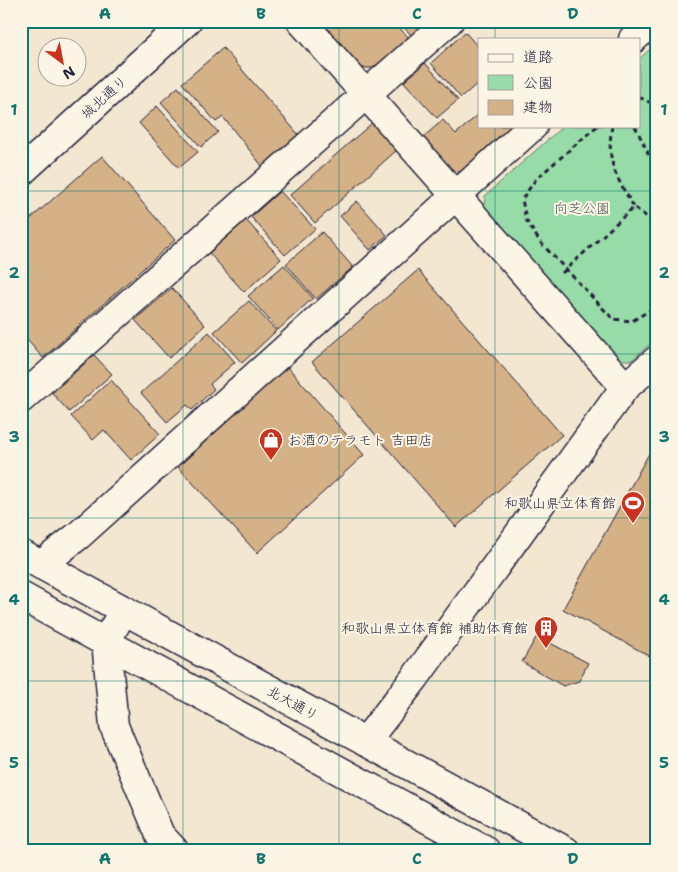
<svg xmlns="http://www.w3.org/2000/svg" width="678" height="872" font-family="'Shantell Sans','Klee One',sans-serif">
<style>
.green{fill:#97dca8;stroke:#5c7f72}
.building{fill:#d5b187;stroke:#22223b}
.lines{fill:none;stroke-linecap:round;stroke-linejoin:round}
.minor-casing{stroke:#22223b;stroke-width:31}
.tertiary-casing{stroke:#22223b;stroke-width:31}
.path{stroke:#22223b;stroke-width:3;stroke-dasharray:5 4;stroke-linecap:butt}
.minor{stroke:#fcf5e5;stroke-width:28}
.tertiary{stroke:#fcf5e5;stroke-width:28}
.grid{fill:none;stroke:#0f766e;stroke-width:1;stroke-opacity:0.55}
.labels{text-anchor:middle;stroke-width:4;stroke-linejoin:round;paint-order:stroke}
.street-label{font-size:14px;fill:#22223b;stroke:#fcf5e5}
.park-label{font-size:14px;fill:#455a5c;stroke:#fcf5e5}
.poi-label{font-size:14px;fill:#22223b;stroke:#fcf5e5;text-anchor:end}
.neatline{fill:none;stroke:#0f766e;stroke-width:2}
.grid-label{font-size:16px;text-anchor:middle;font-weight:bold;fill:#0f766e}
</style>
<rect width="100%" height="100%" fill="#f4e7d2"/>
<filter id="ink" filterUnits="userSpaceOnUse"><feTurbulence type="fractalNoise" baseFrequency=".02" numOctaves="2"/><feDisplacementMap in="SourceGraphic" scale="10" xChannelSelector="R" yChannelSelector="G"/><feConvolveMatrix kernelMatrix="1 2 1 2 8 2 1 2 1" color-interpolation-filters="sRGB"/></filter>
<g filter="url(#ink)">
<!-- green -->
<path class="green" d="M657,43V338L632,360H618L484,210L485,196L563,126H639V59Z"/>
<!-- building -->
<path class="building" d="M319,21H393L409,38L373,68H360Z
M398,21H429L412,36Z
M465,32L479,48V82L461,98L431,63Z
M223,48L299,135L263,167L223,117L216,122L182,83Z
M425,63L458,100L437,118L404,82Z
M178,87L218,132L201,147L161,102Z
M157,106L198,152L179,168L139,123Z
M479,114V126H514L462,172L449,171L421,139L443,120L456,134Z
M372,123L397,150L315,223L290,195Z
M102,156L175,240L43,358L21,333V227Z
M280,191L315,229L285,255L251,217Z
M357,201L387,235L370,250L340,216Z
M246,220L281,259L244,292L209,253Z
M322,232L353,267L316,299L286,264Z
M284,265L313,298L278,330L248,296Z
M418,270L562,435L456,527L312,362Z
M172,288L205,325L169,358L135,320Z
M249,301L276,331L242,363L214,332Z
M209,332L235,362L210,384L214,389L192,410L187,405L167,422L141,393Z
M94,355L112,374L69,412L52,393Z
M287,366L364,455L257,553L178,467Z
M111,380L160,434L131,460L104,430L93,440L71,416Z
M657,439V660L563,609Z
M537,636L588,663L579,681L563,686L522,662Z"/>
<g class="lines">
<!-- minor casing -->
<g class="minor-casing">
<path id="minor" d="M301,21L625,387
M633,39L653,21
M21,399L449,21
M41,565L79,535L533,126
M124,610L106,641L114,726L160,835L175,851"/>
</g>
<!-- tertiary casing -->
<g class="tertiary-casing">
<path id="tertiary" d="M21,172L187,21
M21,554L566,851
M21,596L486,851
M365,742L414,679L625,387L657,360"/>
</g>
<!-- path -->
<path class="path" d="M639,97L657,106
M597,126L536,179L522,199L526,220L540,242L613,319L632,321L657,306
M612,126C606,162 616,177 634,207
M635,126L650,157L657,165
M562,273L634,207L657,225"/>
<!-- minor -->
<use href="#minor" class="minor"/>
<!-- tertiary -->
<use href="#tertiary" class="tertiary"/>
</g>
</g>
<!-- grid -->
<path class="grid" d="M183,21V851M339,21V851M495,21V39M495,126V851M21,191H657M21,354H657M21,518H657M21,681H657"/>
<!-- icons -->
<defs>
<g id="shop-pin" transform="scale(1.25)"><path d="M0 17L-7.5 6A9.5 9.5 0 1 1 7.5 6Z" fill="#c8321e" stroke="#fcf5e5"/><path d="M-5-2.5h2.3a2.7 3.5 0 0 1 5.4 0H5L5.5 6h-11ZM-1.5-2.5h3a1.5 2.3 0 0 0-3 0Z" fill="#fff"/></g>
<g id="stadium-pin" transform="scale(1.25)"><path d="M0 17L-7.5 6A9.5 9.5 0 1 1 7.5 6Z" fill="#c8321e" stroke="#fcf5e5"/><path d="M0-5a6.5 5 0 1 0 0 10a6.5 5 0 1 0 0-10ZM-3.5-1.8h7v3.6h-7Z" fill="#fff"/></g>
<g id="building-pin" transform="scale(1.25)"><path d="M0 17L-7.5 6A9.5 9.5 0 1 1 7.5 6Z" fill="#c8321e" stroke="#fcf5e5"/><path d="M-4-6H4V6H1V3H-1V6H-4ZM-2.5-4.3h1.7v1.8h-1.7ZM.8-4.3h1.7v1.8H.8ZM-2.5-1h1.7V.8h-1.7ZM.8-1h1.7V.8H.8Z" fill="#fff"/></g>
</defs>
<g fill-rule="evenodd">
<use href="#shop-pin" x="271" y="440"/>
<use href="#stadium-pin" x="633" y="503"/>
<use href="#building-pin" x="546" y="628"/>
</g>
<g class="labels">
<!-- street labels -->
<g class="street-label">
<text transform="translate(104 97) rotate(-42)" y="5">城北通り</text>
<text transform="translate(293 703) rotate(29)" y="5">北大通り</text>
</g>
<!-- park labels -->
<g class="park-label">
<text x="582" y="213">向芝公園</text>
</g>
<!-- poi labels -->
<g class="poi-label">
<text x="288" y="445" text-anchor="start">お酒のテラモト 吉田店</text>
<text x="616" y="508">和歌山県立体育館</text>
<text x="528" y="633">和歌山県立体育館 補助体育館</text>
</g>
</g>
<!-- margin -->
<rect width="678" height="872" fill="none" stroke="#fcf5e5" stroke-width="55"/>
<!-- legend -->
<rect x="478" y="38" width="162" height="90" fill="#fcf5e5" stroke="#a5a1a1"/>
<rect x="488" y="54" width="25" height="8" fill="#fcf5e5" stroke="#a5a1a1"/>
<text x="523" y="62" font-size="15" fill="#22223b">道路</text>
<rect x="488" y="75" width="25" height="15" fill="#97dca8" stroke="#a5a1a1"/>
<text x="523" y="88" font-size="15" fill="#22223b">公園</text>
<rect x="488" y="100" width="25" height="15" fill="#d5b187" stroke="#a5a1a1"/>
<text x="523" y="112" font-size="15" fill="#22223b">建物</text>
<!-- north arrow -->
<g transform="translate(62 62) rotate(148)"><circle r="24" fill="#fcf5e5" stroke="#a5a1a1"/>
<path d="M0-4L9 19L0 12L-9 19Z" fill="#c8321e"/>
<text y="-8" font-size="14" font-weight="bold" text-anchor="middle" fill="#22223b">N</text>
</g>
<rect x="28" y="28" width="622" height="816" class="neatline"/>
<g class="grid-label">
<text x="105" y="19">A</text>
<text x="261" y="19">B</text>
<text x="417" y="19">C</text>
<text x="573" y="19">D</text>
<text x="14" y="115">1</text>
<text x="664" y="115">1</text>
<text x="14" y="278">2</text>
<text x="664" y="278">2</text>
<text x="14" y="442">3</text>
<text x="664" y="442">3</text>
<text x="14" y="605">4</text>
<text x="664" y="605">4</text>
<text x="14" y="768">5</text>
<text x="664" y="768">5</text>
<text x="105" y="864">A</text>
<text x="261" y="864">B</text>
<text x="417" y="864">C</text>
<text x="573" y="864">D</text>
</g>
</svg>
